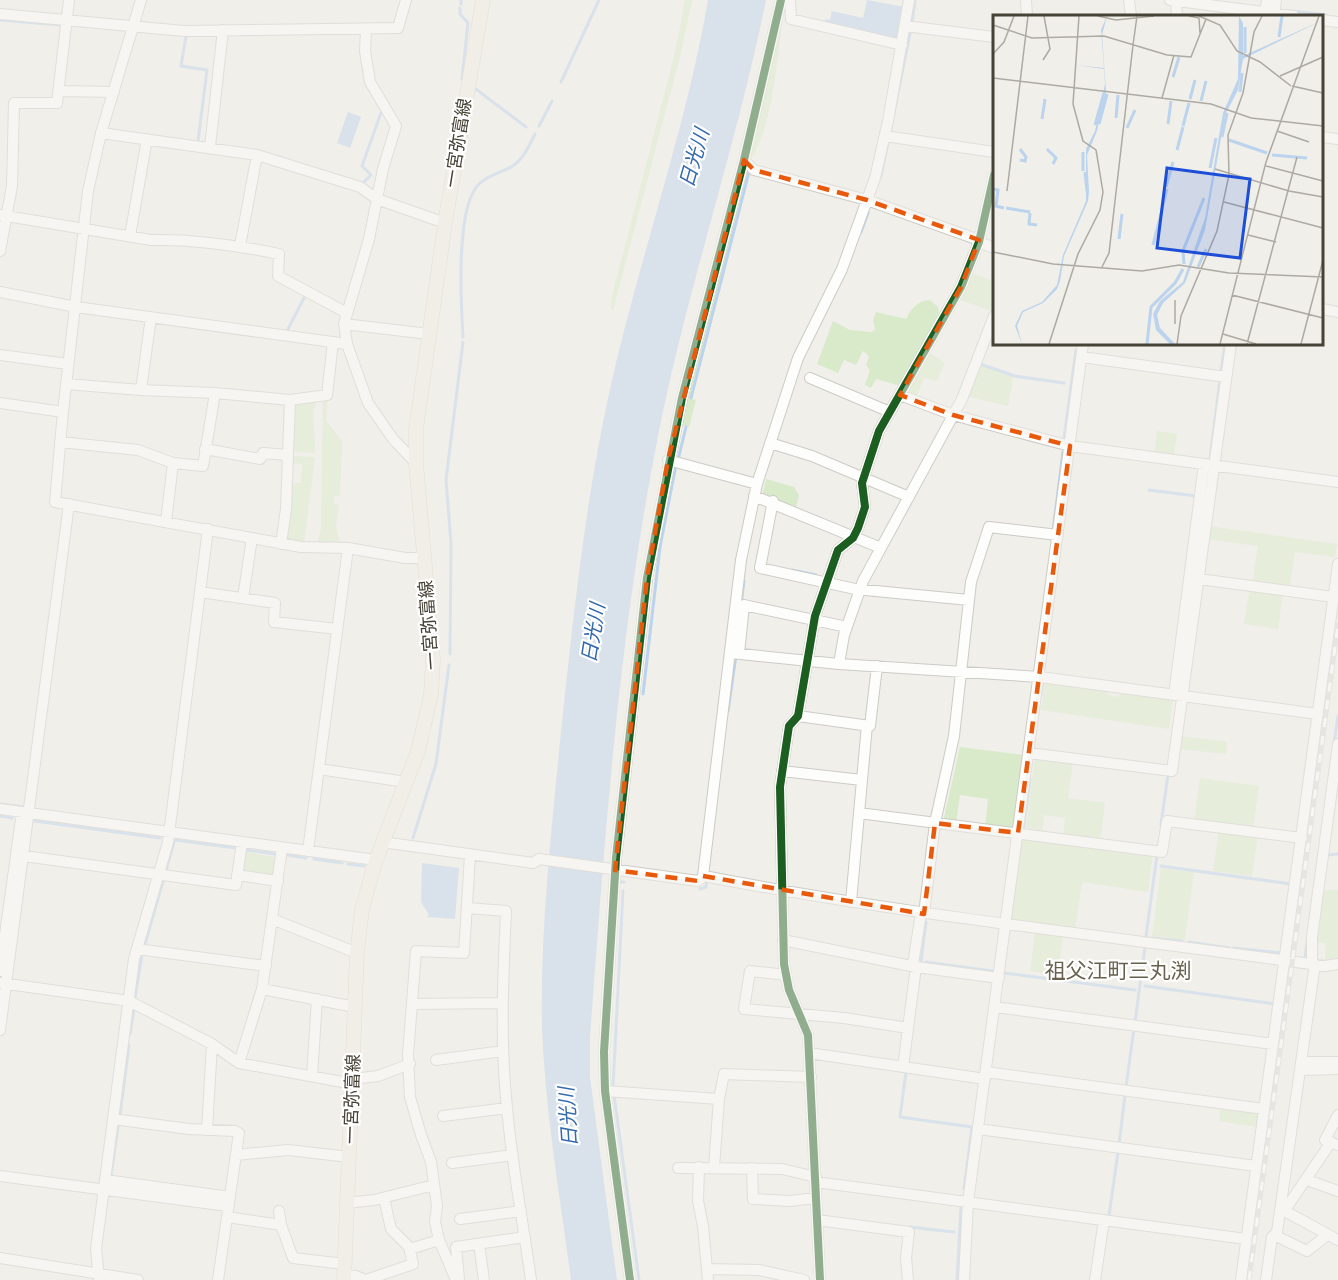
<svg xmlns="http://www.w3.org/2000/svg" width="1338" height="1280" font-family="'Space Grotesk','Noto Sans JP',sans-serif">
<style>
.green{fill:#d9eacb}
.water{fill:#bcd3ed}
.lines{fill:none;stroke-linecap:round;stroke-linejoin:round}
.stream{stroke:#bcd3ed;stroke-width:3}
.minor-casing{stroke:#cccbc6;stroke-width:12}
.major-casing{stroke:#d2cdb8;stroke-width:15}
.minor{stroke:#fdfdfc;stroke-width:10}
.major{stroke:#f0eee4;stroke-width:14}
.rail-casing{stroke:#d9d9d8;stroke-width:5}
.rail{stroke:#fff;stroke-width:3;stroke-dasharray:9;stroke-linecap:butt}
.cycleway-casing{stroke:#fff;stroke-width:11}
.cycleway{stroke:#1b5e20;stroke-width:8}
.marked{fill:none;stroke:#e8590c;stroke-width:4.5;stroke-dasharray:12 8;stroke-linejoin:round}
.labels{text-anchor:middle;stroke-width:4.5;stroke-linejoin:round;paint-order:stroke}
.street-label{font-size:18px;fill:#464236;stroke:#fff}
.water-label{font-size:20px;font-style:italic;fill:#336aae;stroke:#fff}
.quarter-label{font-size:21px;fill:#68614e;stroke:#fff}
.inset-river{fill:none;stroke:#bcd3ed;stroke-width:3}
.inset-road{fill:none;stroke:#acaaa2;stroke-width:1.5}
.view{fill:#1d4ed8;fill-opacity:0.15;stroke:#1d4ed8;stroke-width:3}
.inset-edge{fill:none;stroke:#464236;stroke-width:3}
</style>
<rect width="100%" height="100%" fill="#f0efea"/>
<!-- green -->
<path class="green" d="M685,0H692L681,53L613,310L611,309V300L676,49Z
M785,0C779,42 774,121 753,156L750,157Z
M744,167L749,168L690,398L696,400L689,427L681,425L684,400Z
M970,272L994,282V312L958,299Z
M930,300L938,307L940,317L901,386L876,379L871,388L865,385L870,370L866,365L869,356L863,351L856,365L844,360L838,373L817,364L833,321L850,330L872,332L875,329L873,320L876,312L906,319C911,309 918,300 930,300Z
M927,351L945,363L937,381L924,378L917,396L906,393Z
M979,365L1013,377L1008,406L966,396Z
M318,399L313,411L315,450L314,453L291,451L293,402Z
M323,399H327L326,420L342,441L340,496H334V504L339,505L336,527L340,544L317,543L321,530Z
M1157,431L1177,434L1173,457L1154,454Z
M291,456L315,457L304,543L291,542L287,538L289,484L301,483L302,464L291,463Z
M766,479L794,487L799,495L796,508L762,496Z
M1208,526L1337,544L1335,557L1295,552L1289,590L1252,585L1258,546L1206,539Z
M1250,587L1283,592L1278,629L1244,624Z
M1045,683L1108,691V695L1119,697L1120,692L1173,699L1169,729L1041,710Z
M1181,736L1227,742L1226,754L1179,749Z
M960,747L1025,755L1014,828L985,827L988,799L960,795L956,823L943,822Z
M1035,757L1073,762L1068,798L1105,803L1100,842L1063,837L1065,818L1044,815L1042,835L1035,834V829L1026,827Z
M1200,778L1259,786L1253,829L1194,822Z
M1219,829L1258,834L1252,876L1213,871Z
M1022,838L1153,853L1148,892L1082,882L1075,930L1014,922L1010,916Z
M246,852L275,857L274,875L272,877L243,872L244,854Z
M1161,868L1194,872L1185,940L1152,936Z
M1338,890V960L1325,961L1326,943H1316L1320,891Z
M1035,932L1063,936L1058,975L1030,971Z
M1221,1105L1259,1111L1257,1127L1219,1121Z"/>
<!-- water -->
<path class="water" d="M708,0H766C737,144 688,286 659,431C619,631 605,834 590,1037V1077L617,1280H571C560,1196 545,1112 542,1027C540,932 551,836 560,741C573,620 585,498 612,380C641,253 686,128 708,0Z
M867,0L905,7L902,21H899L901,26L899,40L825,24L826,19L830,20L832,11L863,18Z
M348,112L361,117L350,148L337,143Z
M422,863L459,868L455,919L427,917L429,915L421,902Z"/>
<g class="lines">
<!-- stream -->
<path class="stream" d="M461,4V0
M460,8V14L468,23L462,79
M1292,11L1327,15
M0,20L61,25
M912,23L915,0
M186,36L181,66L207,70L198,141
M561,82L599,0
M473,87L526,127
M539,126L552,101
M881,176L911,29
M362,184L371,175L362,166L382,110
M861,232L868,213
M287,331L306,294
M463,337C461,304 455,207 479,184C488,175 500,173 511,167C524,159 529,146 535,134
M980,364L1015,376L1064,383
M1221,371L1225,344
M691,398L749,172
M1064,438L1076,350
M1210,459L1220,380
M678,460L686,427
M1149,490L1196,496
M1053,531L1063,452
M792,570L816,575
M741,604L744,581
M450,654L451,543L446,480L463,342
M643,694L660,547L676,465
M1041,695L1043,682
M728,711L736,655
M1334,744L1338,716
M0,804L25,807
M0,816L12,818
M35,821L160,838
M1161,824L1168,775
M1023,831L1030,779
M413,838L436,764L449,665
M176,840L235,848
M246,850L275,854
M287,855L306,858
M1327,855L1338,854
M314,859L342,863
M348,864L364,866
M1161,866L1291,884
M166,870L174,842
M621,882H624
M700,889L706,887L707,878
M1146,936L1157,855
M1152,938L1182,941
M1189,942L1229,948
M145,944L163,881
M1234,948L1282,953
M1305,957L1307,943
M921,962L926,922
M926,962L992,971
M1004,973L1135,990
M1145,986L1275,1004
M135,998L142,955
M1135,1022L1145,947
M130,1034L134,1009
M906,1072L900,1117L972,1127L964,1189
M613,1087L623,891
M1126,1087L1134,1028
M614,1095L639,1280
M120,1115L129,1045
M1119,1145L1125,1095
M111,1176L118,1126
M1109,1216L1118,1152
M909,1227L954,1232
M957,1280L961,1206"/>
<!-- minor casing -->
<g class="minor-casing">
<path id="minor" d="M141,0L101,133L88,191L63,412L55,502L301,547L348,548L405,558H423
M790,0L791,19L902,45
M1026,0L1027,16
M1129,0L1131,16
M1170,0L1294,16
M1176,1L1177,16
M1265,13L1267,0
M0,14L184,31L398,28L406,0
M1274,16L1276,0
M1322,20L1338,22
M905,26L994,37
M366,29L365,51L370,82L396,126L383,169L369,239L344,324L347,344L368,403L393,439L416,463
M59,91L114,92
M101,133L257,155L360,187L377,199L445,223
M885,136L994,152
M1322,137L1338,139
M210,147L223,30
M744,160L754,170L867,200L979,240
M0,215L151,240C194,239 236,245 279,254L278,276L347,313
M130,236L147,139
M979,242L994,248
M240,246L257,155
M0,251L12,186L14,103H57L69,0
M0,292L76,307L347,344
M1322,309L1338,312
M344,324L429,334
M0,355L68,364
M1082,357L1226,377
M810,378L890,412
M66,384L141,390
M215,393L290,400L327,395L333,342
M900,395L953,415L1070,446L1338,482
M0,403L63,412
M60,442L138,450L173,463L203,466L215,393L141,390L151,317
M770,443L812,456L909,497
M205,449L260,459L263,453L288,455
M668,460L757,484
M754,496L881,548
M773,501L760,568L855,589L969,600
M166,522L173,463
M281,544L286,509L290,400
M1199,579L1333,597
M200,592L275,603L274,622L337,629
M243,598L252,538
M731,653L839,664L1040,677L1318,714
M739,653L744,605L847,627
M839,664L844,635L863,581L962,399L994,316
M1174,695L1204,464
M798,716L870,726L877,666
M1029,753L1172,771L1231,344
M319,769L406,782
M782,771L862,780
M0,809L376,860
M859,813L1162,852L1167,821L1302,838
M382,842L533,863L539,859L698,881L704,876C910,916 1118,937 1325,966L1338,964
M308,851L348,548
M24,856L236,885L242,842
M237,875L278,881
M703,876L741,560L757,484L798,358L842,269L875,178L888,121L909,0
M851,902L867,725
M467,908L506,911C503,977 500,1042 507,1108C512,1165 523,1223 531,1280
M924,914L935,823L954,736L971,582L989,527L1058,535
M272,919L357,953
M783,940L916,967L999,978
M137,949L266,966
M913,964L921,913
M1312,964V937L1338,744
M0,971L22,812
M786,975L750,971L744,1009L844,1018L908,1028
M1,983L129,1001L212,1044L239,1063L353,1084
M262,989L355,1007
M412,1004L501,1003
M995,1007L1273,1044
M0,1030L69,504
M809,1053L985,1079
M436,1060L503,1051
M1302,1062H1338
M239,1063L262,989L282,848
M903,1067L916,967
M1301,1070L1338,1069
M986,1072L1264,1109
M312,1076L317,999
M353,1079L378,1076L410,1064
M605,1091L719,1099
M1338,1115L1325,1140L1338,1145
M443,1116L507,1108
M113,1119L189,1129L235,1131L239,1133L218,1280
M978,1129L1256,1166
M207,1130L212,1044
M236,1155L288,1150L349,1157
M452,1163L513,1155
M699,1167L698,1201L703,1226L708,1280
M714,1167L719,1099L724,1074L811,1077
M678,1168L782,1169L816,1177
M752,1168L753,1199L790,1201L816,1198
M0,1176L228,1206
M105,1180L230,1197
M1307,1180L1338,1191
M816,1182L1246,1239
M347,1203L374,1200L434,1185
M1281,1209L1338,1240
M1285,1210L1331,1142
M279,1211L281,1225L293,1258L345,1264
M227,1217L281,1225
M460,1219L521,1211
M817,1220L909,1232L906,1258L908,1280
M1274,1235L1307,1251L1327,1235
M479,1244L484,1280
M410,1249L439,1240
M0,1258L138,1280
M708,1269L759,1270L804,1280
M344,1275L356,1276L365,1280
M459,1279L456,1247L525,1237
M99,1280L96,1249L134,959L168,842L208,529
M366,1280L413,1264L409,1247L391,1229L384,1198
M456,1280L439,1240L435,1222L437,1206L431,1162L421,1135L410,1097L408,1055L416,951L464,953L470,855
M630,1280L605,1091L604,1052L616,858L647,578L682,398L744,160L781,0
M820,1280L808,1035L789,990L784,964L780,787L789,726L798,716L815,616L838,550L853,538L858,528L865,507L862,483L879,431L961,287L979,242L994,175
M964,1280L968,1202L1083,344
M1095,1280L1104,1220
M1241,1280L1338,564
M1266,1280L1272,1237L1277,1232L1315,964"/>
</g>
<!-- major casing -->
<g class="major-casing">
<path id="major" d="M344,1280L357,953L362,909L376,860L418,751L431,695L433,659L416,463V429L445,223L483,0"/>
</g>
<!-- minor -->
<use href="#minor" class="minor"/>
<!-- major -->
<use href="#major" class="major"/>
<!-- rail casing -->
<g class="rail-casing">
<path id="rail" d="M1249,1280L1338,625"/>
</g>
<!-- rail -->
<use href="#rail" class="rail"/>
<!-- cycleway casing -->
<g class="cycleway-casing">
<path id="cycleway" d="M630,1280L605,1091L604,1052L616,858L647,578L682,398L744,160L781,0
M820,1280L808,1035L789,990L784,964L780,787L789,726L798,716L815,616L838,550L853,538L858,528L865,507L862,483L879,431L961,287L979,242L994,175"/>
</g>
<!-- cycleway -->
<use href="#cycleway" class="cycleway"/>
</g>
<!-- marked area -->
<path d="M0 0H1338V1280H0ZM744,160L754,170L867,200L979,240L961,287L900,395L953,415L1070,446L1018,833L935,823L924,914L703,876L698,881L615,870L647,578L668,460Z" fill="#f0efea" fill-opacity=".55" fill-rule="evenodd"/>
<path class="marked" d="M744,160L754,170L867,200L979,240L961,287L900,395L953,415L1070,446L1018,833L935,823L924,914L703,876L698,881L615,870L647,578L668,460Z"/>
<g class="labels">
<!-- street labels -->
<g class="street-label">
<text transform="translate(458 143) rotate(-81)" y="6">一宮弥富線</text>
<text transform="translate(429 625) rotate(-94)" y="6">一宮弥富線</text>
<text transform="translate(352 1099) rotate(-88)" y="6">一宮弥富線</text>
</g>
<!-- water labels -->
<g class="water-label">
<text transform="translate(694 158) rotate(-74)" y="7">日光川</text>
<text transform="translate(593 633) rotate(-81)" y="7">日光川</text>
<text transform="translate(568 1117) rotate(-94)" y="7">日光川</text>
</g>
<!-- quarter labels -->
<g class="quarter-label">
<text x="1118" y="978">祖父江町三丸渕</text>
</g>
</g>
<!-- overview -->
<g transform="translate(993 15)">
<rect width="330" height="330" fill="#f0efea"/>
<path d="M114,1L109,20L113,77L104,116L94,140L96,176L95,186L71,241L67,266L64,274L50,288L30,297L24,311L29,329L22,311L29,296L49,287L64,270L70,240L93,186V134L102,116L112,69L111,54L82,50L111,53L108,15ZM246,1L250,8V41L330,5L250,44L245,75L232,100L212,215L192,268L170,288L164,300L167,313L182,329H177L163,315L160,299L167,286L190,267L212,203L230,98L245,64Z" fill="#bcd3ed"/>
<path class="inset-river" d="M252,12V38M286,22L289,1M180,62L186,42M247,77L249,58M197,84L202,65M208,86L213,66M123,103L125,80M49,104L52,84M106,109L114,79M175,109L178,86M102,110L111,78M190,111L196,88M134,113L142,95M229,122L234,98M236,125L274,138M54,134L63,143L60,149M184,135L190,112M279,140L314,143M27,145L32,146L33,142L27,134M217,153L223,123M90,156V137M92,157L94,176M173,172L180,147M0,174L5,175L3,191L11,193M13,193L37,197M37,198L36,209L44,210M167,203L174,174M126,224L129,199M160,230L167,203M191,249L190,236L211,183M205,252L213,234M154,329L158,292L182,268L190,254"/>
<path class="inset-road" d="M105,1L123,5L161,1M196,1L206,3L207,18M206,1L227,10L244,36L267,47L298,71M0,10L39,23L111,21L174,40L198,42L213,4M140,30L144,1M0,39L11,27L21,1M50,45L57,34L51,1M287,61L330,42M0,63L218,89L258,103L330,111M299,71L330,78M169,83L181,40M284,116L316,127M273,151L330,166M222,154L296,176L330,182M14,176L35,1M231,187L330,213M255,220L283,227M0,237L60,249L149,256L186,250L236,258L330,262M109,252L116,238L140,30M239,280L330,303M182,285V309M230,319L263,329M56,329L85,239L107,195L110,177L103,135L90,126L80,89L86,1M184,329L188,301L224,216L236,160L235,120L250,78L261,17L269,1M227,329L273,147L326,1M254,329L304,142M308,329L330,245"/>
<path class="view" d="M174,153L257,164L247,243L164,233Z"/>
<rect width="330" height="330" class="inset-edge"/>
</g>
</svg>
